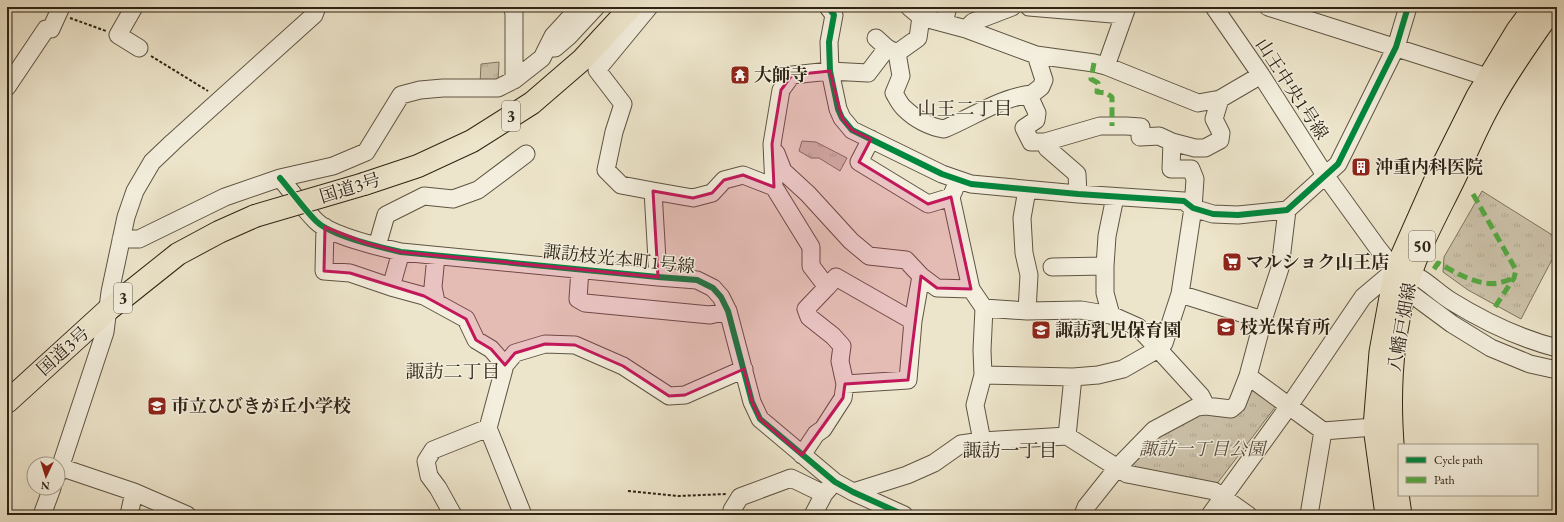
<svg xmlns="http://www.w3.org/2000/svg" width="1564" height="522" font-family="'EB Garamond','Noto Serif JP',serif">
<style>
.park{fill:url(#park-tufts);stroke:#7e7460}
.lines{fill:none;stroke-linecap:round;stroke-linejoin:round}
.minor-casing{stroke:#5e5442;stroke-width:19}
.major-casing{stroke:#2e2315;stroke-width:23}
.highway-casing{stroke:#2e2315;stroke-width:24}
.path{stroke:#2e2315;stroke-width:2;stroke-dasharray:3 2;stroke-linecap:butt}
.minor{stroke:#f3eedd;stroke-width:17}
.major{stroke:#ede5cb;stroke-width:21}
.highway{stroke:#ede5cb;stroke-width:22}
.highway-bridge-casing{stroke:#2e2315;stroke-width:24;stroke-linecap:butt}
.highway-bridge{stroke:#ede5cb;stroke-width:22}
.quiet{stroke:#54aa42;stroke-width:5;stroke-dasharray:10 5;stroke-linecap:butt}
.cycleway-casing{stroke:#f3eedd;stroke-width:8}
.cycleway{stroke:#00873e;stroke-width:6}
.marked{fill:#c2185b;fill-opacity:0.2;stroke:#c2185b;stroke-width:3;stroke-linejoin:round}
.labels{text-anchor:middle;stroke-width:3;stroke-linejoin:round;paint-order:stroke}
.shield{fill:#f3eedd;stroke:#696051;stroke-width:1}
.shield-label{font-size:17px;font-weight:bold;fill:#2e2315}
.poi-label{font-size:18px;font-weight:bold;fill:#2e2315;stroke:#f3eedd;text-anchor:start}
.street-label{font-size:18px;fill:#2e2315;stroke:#f3eedd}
.park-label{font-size:18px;font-style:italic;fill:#564b3b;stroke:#f3eedd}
.neighbourhood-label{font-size:19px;fill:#2e2315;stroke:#f3eedd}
</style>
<defs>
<pattern id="park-tufts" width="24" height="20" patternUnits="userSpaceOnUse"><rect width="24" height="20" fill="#cdc4ac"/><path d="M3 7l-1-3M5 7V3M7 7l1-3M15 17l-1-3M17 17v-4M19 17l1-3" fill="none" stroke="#b0a893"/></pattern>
</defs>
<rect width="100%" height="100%" fill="#ede5cb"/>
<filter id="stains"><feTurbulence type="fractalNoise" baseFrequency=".005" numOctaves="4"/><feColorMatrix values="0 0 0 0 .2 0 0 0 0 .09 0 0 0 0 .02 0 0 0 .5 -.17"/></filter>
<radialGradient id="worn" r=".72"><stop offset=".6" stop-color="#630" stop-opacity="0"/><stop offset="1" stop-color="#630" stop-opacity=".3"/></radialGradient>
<!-- park -->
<path class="park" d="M499,62L498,83L480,84L481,64Z
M802,141L816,142L847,158L840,171L819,158H811L799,151Z
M1482,191L1557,238V250L1521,319L1468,290L1443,272L1444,257Z
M1255,390L1276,406L1216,485L1136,471L1131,466L1154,436L1188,417Z"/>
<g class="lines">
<!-- minor casing -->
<g class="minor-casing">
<path id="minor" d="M134,7L118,35L139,48
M512,7L514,13V80
M649,7L597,70L623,104L614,132L606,170L621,185L653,191
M828,7L834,15L829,42L830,71L838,109L842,118L852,130L942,174L971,184L1078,194L1184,201L1193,208L1213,214L1238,215L1287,210L1338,164L1396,47L1408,7
M909,7L921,17L966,29L1036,55L1094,63L1106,66L1198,103L1220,99L1261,75
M1029,7L1124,15
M1214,7L1261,75L1325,175L1377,247L1395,270L1406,290L1452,324L1491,348L1530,364L1557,370
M1268,7L1447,64L1487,77L1498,83
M944,22L948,7
M966,29L973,22L1012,7
M876,38L887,48
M555,48L569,36L596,7
M897,53L901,76L894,93C897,98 900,105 905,109C915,119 930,127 944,129C973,117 1001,97 1032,94
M1036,55L1044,80L1041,87L1032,94L1031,100L1037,113L1036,120L1024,128L1031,142H1045L1047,148L1077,174L1078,194
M1106,66L1127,7
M7,87L46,29H51L61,7
M871,139L859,162L928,204L951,197
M1045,142L1100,126H1126L1141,127L1140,137L1159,136L1172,142L1195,148H1205L1220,140L1221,133L1214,119L1220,99
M776,153L783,171L808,194L851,241L869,256L906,260L921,276L937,288L971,289
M280,178C292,192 303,208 316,221C331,236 379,247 401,252L658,277L697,280L713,288L721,297L728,311L752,402L760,419L835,482L853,492L904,515
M958,181L951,197L971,289L984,308L982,350L983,375L975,405L982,441
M325,227L324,271L350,273L391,287
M121,239H139L225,197L280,178L333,166L366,152L401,95L420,90L443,88H498L514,80L542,58L553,36L576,11L571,7
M377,246L386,215L424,196L453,199L478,190L526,154
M401,252L391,287L424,296L466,319L476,340L491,349L505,365
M1052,267L1105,266
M580,269L578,299L585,303L710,315L728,311
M1399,270C1423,275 1432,289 1451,301C1485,322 1518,338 1557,348
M658,277L653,191L693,198L712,193L724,180L743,175L774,187
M827,287L836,277L913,321
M1180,294L1263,320
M436,302L433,287L436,256
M984,308L1027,311L1081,310L1111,315L1138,327L1201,396L1206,406
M1027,311L1029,275L1024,253L1022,218L1027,190
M1111,315L1105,293V266L1107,236L1115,197
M983,375L1073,377L1098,375L1123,369L1158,349L1164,343L1180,294L1193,208L1195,179L1191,169H1171L1172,142
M1248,376L1323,431L1309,515
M845,384L908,380L913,321L921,276
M1323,431L1374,427
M1067,436L1073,377
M802,455L816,434L823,429L843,398L845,384L840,361L842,346L833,336L809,317L806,309L827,287L811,266V247L774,187L772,144L781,90L792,75L830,71L868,73L887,48L897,53L918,38L921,17
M60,467L134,492L187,515
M58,474L105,332L110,292L126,217L135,191L152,162L173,142L314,15L317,7
M853,492L907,475L934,463L961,444L982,441L1067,436L1127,474L1214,491L1248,515
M42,515L52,488
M129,515L134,492
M453,515L438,488L429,476L426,461L433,450L488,428
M523,515L488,428L505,365L515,353L545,344L575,345L623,366L669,396L685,395L744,369
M731,515L732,510L740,497L791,478L824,494
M813,515L824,494L831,486
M1083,515L1086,507L1117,468L1154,430L1197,407L1206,406L1231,409L1237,404L1248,376L1263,320L1280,268L1287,210
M1210,515L1289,406L1363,297L1395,270"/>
</g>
<!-- major casing -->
<g class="major-casing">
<path id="major" d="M1386,515L1374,427L1380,352L1395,270L1434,182L1477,96L1517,30L1534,7
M1401,515C1390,441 1385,363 1406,290C1417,249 1439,212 1457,174C1468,150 1478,126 1491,103C1509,70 1532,38 1554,7"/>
</g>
<!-- highway casing -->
<g class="highway-casing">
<path id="highway" d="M364,184L418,166L472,141L532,103L583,59L631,7
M7,402L109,309L178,254L219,232L255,216"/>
</g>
<!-- path -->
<path class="path" d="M70,18L106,31
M151,56L208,91
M628,491L678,496L726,494"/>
<!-- minor -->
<use href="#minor" class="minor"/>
<!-- major -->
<use href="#major" class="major"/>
<!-- highway -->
<use href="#highway" class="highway"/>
<!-- highway-bridge casing -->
<g class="highway-bridge-casing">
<path id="highway-bridge" d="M255,216L364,184"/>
</g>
<!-- highway-bridge -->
<use href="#highway-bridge" class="highway-bridge"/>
<!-- quiet -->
<path class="quiet" d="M1094,63L1091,79L1098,83L1097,92L1106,93L1112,97V126
M1473,194L1516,270L1514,278L1493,310
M1434,269L1438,263C1457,273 1477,286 1498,283C1503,282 1509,280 1514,278"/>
<!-- cycleway casing -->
<g class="cycleway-casing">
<path id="cycleway" d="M828,7L834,15L829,42L830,71L838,109L842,118L852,130L942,174L971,184L1078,194L1184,201L1193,208L1213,214L1238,215L1287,210L1338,164L1396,47L1408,7
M280,178C292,192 303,208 316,221C331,236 379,247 401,252L658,277L697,280L713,288L721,297L728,311L752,402L760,419L835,482L853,492L904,515"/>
</g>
<!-- cycleway -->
<use href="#cycleway" class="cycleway"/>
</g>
<!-- marked area -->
<path class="marked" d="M830,71L842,118L852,130L871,139L859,162L928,204L951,197L971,289L937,288L921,276L908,380L845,384L843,398L802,455L760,419L752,402L744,369L685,395L669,396L623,366L575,345L545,344L515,353L505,365L491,349L476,340L466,319L424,296L350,273L324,271L325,227L366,243L401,252L658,277L653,191L693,198L712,193L724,180L743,175L774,187L772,144L781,90L792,75Z"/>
<!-- icons -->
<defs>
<g id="temple-square" transform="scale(1)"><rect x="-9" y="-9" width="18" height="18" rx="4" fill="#8f2418" stroke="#f3eedd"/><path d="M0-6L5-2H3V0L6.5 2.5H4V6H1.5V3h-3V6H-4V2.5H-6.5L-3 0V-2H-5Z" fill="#fff"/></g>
<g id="building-square" transform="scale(1)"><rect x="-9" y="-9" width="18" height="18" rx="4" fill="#8f2418" stroke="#f3eedd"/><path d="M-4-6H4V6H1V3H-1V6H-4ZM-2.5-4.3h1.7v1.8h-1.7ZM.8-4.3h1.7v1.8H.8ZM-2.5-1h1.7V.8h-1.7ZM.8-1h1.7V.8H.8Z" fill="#fff"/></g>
<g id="supermarket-square" transform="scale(1)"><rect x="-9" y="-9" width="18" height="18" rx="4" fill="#8f2418" stroke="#f3eedd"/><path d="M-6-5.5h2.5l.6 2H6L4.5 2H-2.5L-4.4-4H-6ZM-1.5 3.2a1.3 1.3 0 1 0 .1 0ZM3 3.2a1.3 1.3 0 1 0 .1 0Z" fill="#fff"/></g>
<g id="school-square" transform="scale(1)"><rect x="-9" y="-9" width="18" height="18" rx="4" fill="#8f2418" stroke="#f3eedd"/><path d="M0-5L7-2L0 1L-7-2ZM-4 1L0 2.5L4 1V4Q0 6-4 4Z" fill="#fff"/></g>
</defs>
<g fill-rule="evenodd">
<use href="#temple-square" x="740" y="75"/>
<use href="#building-square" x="1361" y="167"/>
<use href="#supermarket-square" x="1232" y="262"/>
<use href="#school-square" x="1226" y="327"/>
<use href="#school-square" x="1041" y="330"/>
<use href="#school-square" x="157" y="406"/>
</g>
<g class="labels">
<!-- shield labels -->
<g class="shield">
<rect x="502" y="101" width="18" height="30" rx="3"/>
<rect x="1409" y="231" width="26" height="30" rx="3"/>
<rect x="114" y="283" width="18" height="30" rx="3"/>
</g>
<g class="shield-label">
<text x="511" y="122">3</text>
<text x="1422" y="252">50</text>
<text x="123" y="304">3</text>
</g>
<!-- poi labels -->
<g class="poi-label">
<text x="754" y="81">大師寺</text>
<text x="1375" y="173">沖重内科医院</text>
<text x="1246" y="268">マルショク山王店</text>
<text x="1240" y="333">枝光保育所</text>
<text x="1055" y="336">諏訪乳児保育園</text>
<text x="171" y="412">市立ひびきが丘小学校</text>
</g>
<!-- street labels -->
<g class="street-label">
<text transform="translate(1292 89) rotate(57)" y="6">山王中央1号線</text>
<text transform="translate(350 188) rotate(-17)" y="6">国道3号</text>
<text transform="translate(619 259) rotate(6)" y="6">諏訪枝光本町1号線</text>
<text transform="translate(1402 327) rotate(-80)" y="6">八幡戸畑線</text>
<text transform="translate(63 351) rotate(-42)" y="6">国道3号</text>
</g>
<!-- park labels -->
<g class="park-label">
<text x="1202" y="455">諏訪一丁目公園</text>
</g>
<!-- neighbourhood labels -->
<g class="neighbourhood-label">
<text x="965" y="115">山王二丁目</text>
<text x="453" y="378">諏訪二丁目</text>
<text x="1010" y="457">諏訪一丁目</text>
</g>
</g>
<!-- margin -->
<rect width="1564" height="522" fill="none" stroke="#ede5cb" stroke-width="24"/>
<rect x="8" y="8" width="1548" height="506" fill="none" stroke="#2e2315" stroke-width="2"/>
<rect x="12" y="12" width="1540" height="498" fill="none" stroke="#2e2315"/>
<!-- legend -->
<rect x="1398" y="444" width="140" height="52" fill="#f3eedd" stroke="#a49d8d"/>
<rect x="1406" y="457" width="20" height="6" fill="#00873e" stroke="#a49d8d"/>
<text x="1434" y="464" font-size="12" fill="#2e2315">Cycle path</text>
<rect x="1406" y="477" width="20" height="6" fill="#54aa42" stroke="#a49d8d"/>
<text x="1434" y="484" font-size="12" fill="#2e2315">Path</text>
<!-- north arrow -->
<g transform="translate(46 476) rotate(184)"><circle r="19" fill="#f3eedd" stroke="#a49d8d"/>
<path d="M0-3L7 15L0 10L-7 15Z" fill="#8f2418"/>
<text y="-6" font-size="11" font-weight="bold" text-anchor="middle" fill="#2e2315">N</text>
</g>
<rect width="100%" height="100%" filter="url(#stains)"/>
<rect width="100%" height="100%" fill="url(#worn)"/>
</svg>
